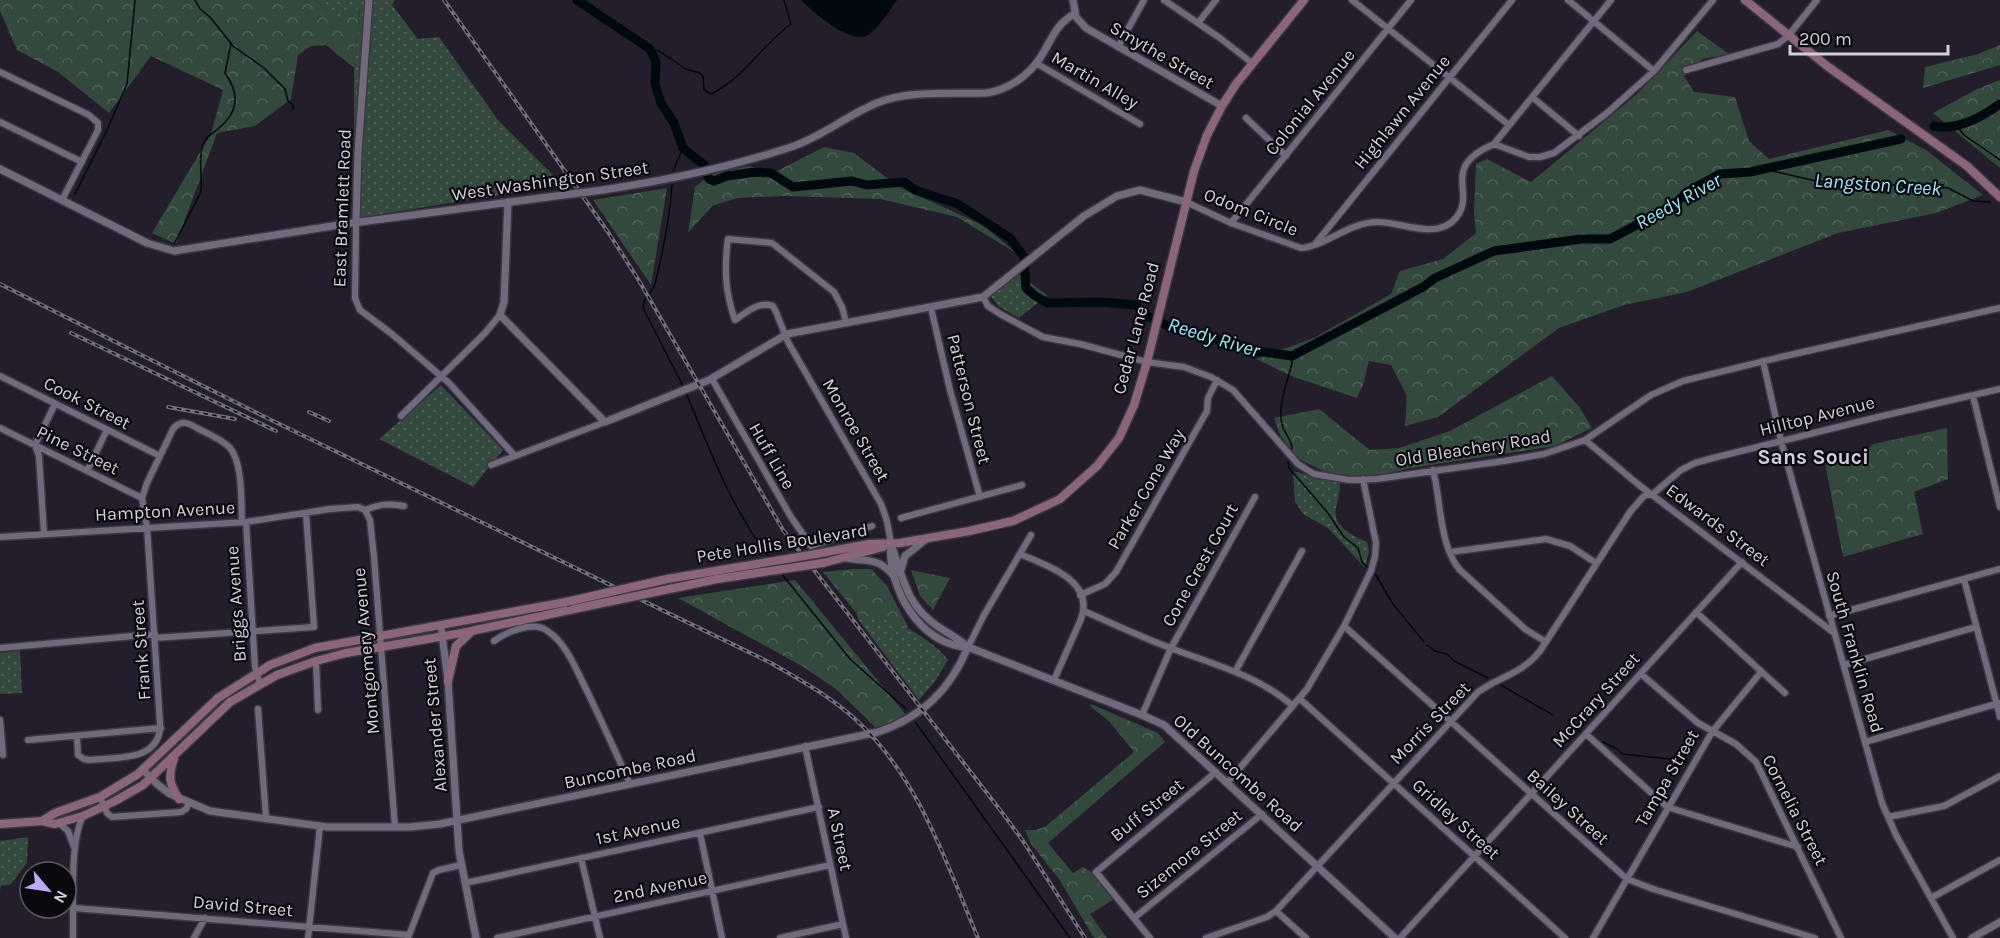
<svg xmlns="http://www.w3.org/2000/svg" width="2000" height="938" font-family="Karla,sans-serif">
<style>
.green{fill:url(#green-dots)}
.forest{fill:url(#forest-crowns)}
.water{fill:#000a0e}
.lines{fill:none;stroke-linecap:round;stroke-linejoin:round}
.stream{stroke:#000a0e;stroke-width:1.5}
.river{stroke:#000a0e;stroke-width:9}
.minor-casing{stroke:#3d3744;stroke-width:9}
.tertiary-casing{stroke:#3d3744;stroke-width:10}
.secondary-casing{stroke:#3d3744;stroke-width:11}
.minor{stroke:#716a7c;stroke-width:6}
.tertiary{stroke:#716a7c;stroke-width:7}
.secondary{stroke:#8b667b;stroke-width:8}
.rail-casing{stroke:#736e7b;stroke-width:4}
.rail{stroke:#0b090f;stroke-width:1.5;stroke-dasharray:4.5;stroke-linecap:butt}
.tertiary-bridge-casing{stroke:#3d3744;stroke-width:10;stroke-linecap:butt}
.secondary-bridge-casing{stroke:#3d3744;stroke-width:11;stroke-linecap:butt}
.tertiary-bridge{stroke:#716a7c;stroke-width:7}
.secondary-bridge{stroke:#8b667b;stroke-width:8}
.labels{text-anchor:middle;stroke-width:4.5;stroke-linejoin:round;paint-order:stroke}
.street-label{font-size:18px;fill:#d3cfda;stroke:#0b090f}
.water-label{font-size:20px;font-style:italic;fill:#9ae7f5;stroke:#0b090f}
.quarter-label{font-size:21px;font-weight:bold;fill:#d3cbdf;stroke:#0b090f}
</style>
<defs>
<pattern id="green-dots" width="8" height="8" patternUnits="userSpaceOnUse" patternTransform="scale(1.5)"><rect width="8" height="8" fill="#33493d"/><path d="M2 2h.1M6 6h.1" fill="none" stroke="#506258" stroke-width="1.8" stroke-linecap="round"/></pattern>
<pattern id="forest-crowns" width="20" height="18" patternUnits="userSpaceOnUse" patternTransform="scale(1.5)"><rect width="20" height="18" fill="#33493d"/><path d="M2 6a3 3 0 1 1 6 0M12 15a3 3 0 1 1 6 0" fill="none" stroke="#506258"/></pattern>
</defs>
<rect width="100%" height="100%" fill="#231d2c"/>
<!-- green -->
<path class="green" d="M315,0H395L392,5L418,39L439,37L498,120L563,185L363,217H354V68L360,8L339,20Z
M1017,273L1047,295L1019,318L997,305L991,296Z
M441,385L503,450L473,487L379,439Z
M1293,471L1340,483C1340,492 1338,499 1336,508C1332,526 1353,536 1367,542L1369,551L1365,568L1328,528L1303,514L1295,502Z
M857,614C863,614 871,613 877,615C896,619 938,644 948,660L936,680L919,700L858,619Z
M20,651L22,693L0,694V653Z
M28,837L27,863L11,884L1,886L0,890V841Z"/>
<!-- forest -->
<path class="forest" d="M0,0H315L339,20L360,7L354,68L326,45L311,46L298,55L291,99L255,126L217,133L176,244L152,233L211,134L223,90L151,56L109,113L58,72L17,50L0,11Z
M1697,31L1729,54L1703,59L1684,76L1694,92L1735,97L1749,141L1769,159L1888,130L1926,150L1983,195L1936,213L1838,233L1687,292L1624,305L1559,328L1438,417L1405,426L1407,396L1391,365L1369,361L1363,385L1357,398L1294,377L1256,359L1314,338L1391,294L1400,271L1443,259L1476,233L1474,212L1476,164L1487,159L1531,182L1637,94Z
M2000,45V65L1923,88L1925,67L1978,54Z
M2000,80V168L1933,113L1977,89Z
M824,147L854,153L899,187L983,225L1016,253L957,217L880,199L784,196L737,198L712,206L688,233L695,187L710,175L748,166L777,171Z
M667,188L651,285L593,200Z
M1552,376L1580,408L1592,428L1555,446L1411,468L1363,479L1325,472L1297,458L1280,435L1274,418L1319,409L1370,450L1399,448L1450,431Z
M1947,428L1948,479L1914,492L1923,534L1843,557L1825,463L1866,452L1873,444Z
M852,569H871L887,586L909,629L877,615L857,614L823,572Z
M911,570L950,578L933,610L920,596Z
M795,580L906,715L877,729L836,689L802,666L678,598Z
M1091,704L1158,733L1165,742L1048,843L1073,873L1083,867L1091,872L1113,900L1090,914L1107,938H1094L1059,879L1031,844L1025,830H1035L1045,827L1134,752L1110,722L1090,706Z"/>
<!-- water -->
<path class="water" d="M801,0H897C890,10 876,32 866,36C848,43 813,12 801,0Z"/>
<g class="lines">
<!-- stream -->
<path class="stream" d="M195,0L200,9L210,17L233,46L264,68L285,89L288,101L293,105V109
M650,49L659,51L686,69L700,73L703,76L704,90L711,94C743,79 763,44 791,24L784,0
M1956,125L1964,135L2000,160
M1764,169L1816,181L1948,188L1973,201L1990,202
M673,171L683,148
M672,185C670,218 663,252 655,284C652,295 644,293 643,308L683,386
M75,194L107,130L127,84L135,0
M174,244L201,192C203,175 197,159 204,142C207,136 213,133 218,129C239,112 240,94 225,73L231,43
M1292,356V363C1288,381 1277,406 1282,424C1284,434 1292,439 1292,449
M686,393C709,448 732,510 769,557
M1288,462L1289,468L1328,513L1344,537L1358,548L1362,562L1368,568
M1374,572L1393,604L1424,642
M781,573L850,659L906,709
M1427,645L1435,651L1447,654L1454,661L1488,678
M1499,684L1553,715
M916,723L1070,938
M1574,727L1582,733
M1603,742L1617,749L1623,754L1670,759L1689,763"/>
<!-- river -->
<path class="river" d="M577,0L650,49L656,62L655,84L661,103L674,123L683,148L703,164L709,179L714,181L727,176L755,172L771,173L793,187L852,181L867,185L904,182L915,190L958,204L1010,238L1024,257L1026,288L1034,295L1047,303L1100,302L1136,305L1149,317L1170,327L1215,338L1226,344L1250,350L1292,356L1423,287L1435,278L1494,251L1581,239H1610L1674,205L1687,192L1720,174L1750,172L1901,139
M1934,126C1957,131 1982,117 2000,104"/>
<!-- minor casing -->
<g class="minor-casing">
<path id="minor" d="M1164,0L1220,38L1252,63
M1352,0L1509,125
M1568,0L1654,71
M1198,23L1216,0
M1118,47L1144,0
M1036,63L1140,124
M1686,70L1778,44L1788,36L1817,0
M0,72L89,115L98,123V130L62,200
M1532,97L1579,136
M1246,118L1286,156
M0,122L82,162
M1494,144L1529,157H1540L1554,153L1607,113L1654,71L1713,0
M1186,202L1231,223L1301,248C1326,246 1349,222 1378,222C1401,222 1434,239 1453,221C1481,194 1436,169 1494,144L1611,0
M356,223L355,298L360,310L392,334L449,383L515,456
M1231,223L1411,0
M1316,243L1512,0
M983,297L988,306L1000,314L1043,337L1080,344L1147,362L1184,367L1211,377L1233,390L1298,464L1314,474L1349,480L1377,479L1504,461L1544,454L1585,440L1651,395L1683,381L1785,356L2000,308
M931,308L950,390L980,497
M777,314L773,306C758,301 747,312 735,320C725,292 724,268 728,239L772,243L834,292L842,307L846,322
M778,317L788,342L881,504L887,521L891,544
M1763,361L1781,441L1882,803L1896,835L1953,938
M0,376L160,456
M712,379L791,517L811,546L872,526
M1973,396L2000,507
M401,416L485,333L500,315
M0,428L142,498
M1585,440L1639,485L1833,632
M491,465L605,422
M1433,470C1441,499 1439,546 1460,570L1525,629L1546,642
M87,471L107,430
M365,510C380,504 389,503 404,506
M901,518L1022,485
M246,522L255,667L260,684
M44,534L39,456L35,445L55,404
M0,537L246,522L330,509L358,507L365,510L370,520L374,557L395,827
M1451,552L1546,539L1570,546L1596,563
M1020,554C1047,566 1095,580 1081,619L1054,680
M1964,579L2000,717
M1080,595L1105,584L1116,572L1207,411L1208,398L1217,380
M1084,611C1113,624 1143,638 1173,649C1215,665 1259,676 1293,706
M1696,612L1785,693
M1829,616L2000,569
M1344,626L1627,879L1653,889L1815,938
M155,638L314,627L306,513
M494,641C506,632 532,621 546,630C567,643 576,670 587,691C602,722 616,753 630,784
M968,647L984,615L1031,535
M0,648L155,634
M316,661L318,710
M1844,665L1976,627
M1235,672L1302,551
M1641,674L1698,723L1736,744L1756,762L1841,938
M1300,699L1565,938
M258,709L266,818
M1142,715L1171,648L1255,497
M0,720L3,755
M1586,734L1667,807L1798,847
M77,736L78,755L84,759L89,760C116,757 162,762 160,723L147,527L142,498L147,483L173,429C181,420 187,422 197,428C208,434 222,439 230,448C243,463 241,502 242,522
M28,740L161,728
M1865,742L1999,703
M805,746L846,938
M1228,782L1307,689L1344,626L1371,571L1375,556L1376,543L1363,479
M100,797L107,813L112,817L181,812L186,809L189,803
M1888,817L1944,806L2000,776
M59,823L68,831L74,847
M700,833L722,938
M581,858L600,938
M465,883L819,807
M1931,898L2000,860
M74,908L409,935
M1276,911L1306,938
M1134,918L1262,814
M73,938C74,905 69,844 83,816
M194,938L205,918
M308,938L320,826
M408,938L433,873L439,870L461,865
M497,938L830,865
M780,938L843,924
M1150,938L1096,872L1216,772
M1206,938L1267,917L1276,911L1478,692C1500,676 1522,674 1540,651L1630,512L1644,496L1654,493L1681,470L1695,463L1713,458L1878,417L2000,389
M1400,938L1742,562
M1593,938L1712,732L1761,672"/>
</g>
<!-- tertiary casing -->
<g class="tertiary-casing">
<path id="tertiary" d="M1073,0L1076,17L1086,28L1222,106
M0,169L147,243L174,251L345,224L556,196
M603,190C669,180 728,168 791,147C822,137 847,115 877,103C908,90 952,94 986,93C1008,90 1028,76 1040,58C1052,40 1054,26 1074,14
M508,202L504,302L500,315L605,422L709,380L787,334L983,297L1084,216L1117,196L1140,190L1186,202
M356,223L358,152L369,0
M891,544C887,587 920,646 968,647L1142,715L1164,725L1395,938
M892,547C904,580 906,604 937,626C948,633 958,638 968,647
M847,558C867,562 878,557 893,575
M901,570L905,556L925,540
M441,626L448,681L459,851L476,938
M143,770L157,784L170,794L210,811L327,827H410L440,824L878,732C922,717 950,690 968,647
M1972,938L2000,922"/>
</g>
<!-- secondary casing -->
<g class="secondary-casing">
<path id="secondary" d="M1745,0L1827,66L1967,166L2000,197
M816,554L869,544L900,543L969,531L1013,521L1060,499L1097,466L1119,438L1134,405L1147,362L1194,171L1207,135L1222,106L1236,84L1304,0
M823,563L883,547
M448,681L456,646L471,632
M174,759C168,776 169,784 179,799
M42,821L55,813L100,797L138,774L218,698L270,665L315,648L566,602
M0,824L42,821L55,824L83,816L115,801L143,785L230,702L277,675L316,661L346,653L462,633L574,609"/>
</g>
<!-- minor -->
<use href="#minor" class="minor"/>
<!-- tertiary -->
<use href="#tertiary" class="tertiary"/>
<!-- secondary -->
<use href="#secondary" class="secondary"/>
<!-- rail casing -->
<g class="rail-casing">
<path id="rail" d="M444,0L608,232L638,279L783,530L1004,815L1023,841L1085,938
M0,284L267,418L771,663C800,680 830,696 855,719C918,776 946,862 978,938
M71,333L276,431
M168,407L235,419
M309,412L329,421"/>
</g>
<!-- rail -->
<use href="#rail" class="rail"/>
<!-- tertiary-bridge casing -->
<g class="tertiary-bridge-casing">
<path id="tertiary-bridge" d="M556,196L603,190"/>
</g>
<!-- secondary-bridge casing -->
<g class="secondary-bridge-casing">
<path id="secondary-bridge" d="M566,602L667,579L816,554
M574,609L717,579L823,563"/>
</g>
<!-- tertiary-bridge -->
<use href="#tertiary-bridge" class="tertiary-bridge"/>
<!-- secondary-bridge -->
<use href="#secondary-bridge" class="secondary-bridge"/>
</g>
<g class="labels">
<!-- street labels -->
<g class="street-label">
<text transform="translate(1162 55) rotate(30)" y="6">Smythe Street</text>
<text transform="translate(1095 80) rotate(30)" y="6">Martin Alley</text>
<text transform="translate(1310 102) rotate(-51)" y="6">Colonial Avenue</text>
<text transform="translate(1402 112) rotate(-51)" y="6">Highlawn Avenue</text>
<text transform="translate(550 181) rotate(-8)" y="6">West Washington Street</text>
<text transform="translate(342 208) rotate(-88)" y="6">East Bramlett Road</text>
<text transform="translate(1251 212) rotate(22)" y="6">Odom Circle</text>
<text transform="translate(1136 328) rotate(-75)" y="6">Cedar Lane Road</text>
<text transform="translate(969 399) rotate(76)" y="6">Patterson Street</text>
<text transform="translate(87 403) rotate(27)" y="6">Cook Street</text>
<text transform="translate(1817 416) rotate(-14)" y="6">Hilltop Avenue</text>
<text transform="translate(856 430) rotate(60)" y="6">Monroe Street</text>
<text transform="translate(1473 448) rotate(-9)" y="6">Old Bleachery Road</text>
<text transform="translate(78 450) rotate(26)" y="6">Pine Street</text>
<text transform="translate(772 456) rotate(60)" y="6">Huff Line</text>
<text transform="translate(1146 489) rotate(-60)" y="6">Parker Cone Way</text>
<text transform="translate(165 511) rotate(-3)" y="6">Hampton Avenue</text>
<text transform="translate(1718 525) rotate(37)" y="6">Edwards Street</text>
<text transform="translate(782 543) rotate(-9)" y="6">Pete Hollis Boulevard</text>
<text transform="translate(1200 565) rotate(-61)" y="6">Cone Crest Court</text>
<text transform="translate(236 604) rotate(-94)" y="6">Briggs Avenue</text>
<text transform="translate(141 650) rotate(-94)" y="6">Frank Street</text>
<text transform="translate(366 651) rotate(-95)" y="6">Montgomery Avenue</text>
<text transform="translate(1855 652) rotate(74)" y="6">South Franklin Road</text>
<text transform="translate(1596 700) rotate(-48)" y="6">McCrary Street</text>
<text transform="translate(1430 723) rotate(-46)" y="6">Morris Street</text>
<text transform="translate(435 725) rotate(-95)" y="6">Alexander Street</text>
<text transform="translate(630 769) rotate(-12)" y="6">Buncombe Road</text>
<text transform="translate(1238 773) rotate(42)" y="6">Old Buncombe Road</text>
<text transform="translate(1667 778) rotate(-60)" y="6">Tampa Street</text>
<text transform="translate(1568 807) rotate(42)" y="6">Bailey Street</text>
<text transform="translate(1147 810) rotate(-39)" y="6">Buff Street</text>
<text transform="translate(1795 810) rotate(63)" y="6">Cornelia Street</text>
<text transform="translate(1456 819) rotate(42)" y="6">Gridley Street</text>
<text transform="translate(638 830) rotate(-12)" y="6">1st Avenue</text>
<text transform="translate(840 839) rotate(78)" y="6">A Street</text>
<text transform="translate(1189 854) rotate(-39)" y="6">Sizemore Street</text>
<text transform="translate(660 887) rotate(-12)" y="6">2nd Avenue</text>
<text transform="translate(243 906) rotate(5)" y="6">David Street</text>
</g>
<!-- water labels -->
<g class="water-label">
<text transform="translate(1878 184) rotate(4)" y="7">Langston Creek</text>
<text transform="translate(1678 201) rotate(-29)" y="7">Reedy River</text>
<text transform="translate(1214 337) rotate(17)" y="7">Reedy River</text>
</g>
<!-- quarter labels -->
<g class="quarter-label">
<text x="1813" y="464">Sans Souci</text>
</g>
</g>
<!-- north arrow -->
<g transform="translate(48 890) rotate(119)"><circle r="28" fill="#0b090f" stroke="#5b5860" stroke-width="1.5"/>
<path d="M0-4.5L10 22L0 15L-10 22Z" fill="#bbaaf6"/>
<text y="-9" font-size="16" font-weight="bold" text-anchor="middle" fill="#d3cfda">N</text>
</g>
<!-- scale -->
<path d="M1790 45v9h158v-9" fill="none" stroke="#d3cfda" stroke-width="3"/>
<text x="1799" y="45" font-size="18" fill="#d3cfda" stroke="#0b090f" stroke-width="4.5" paint-order="stroke">200 m</text>
</svg>
